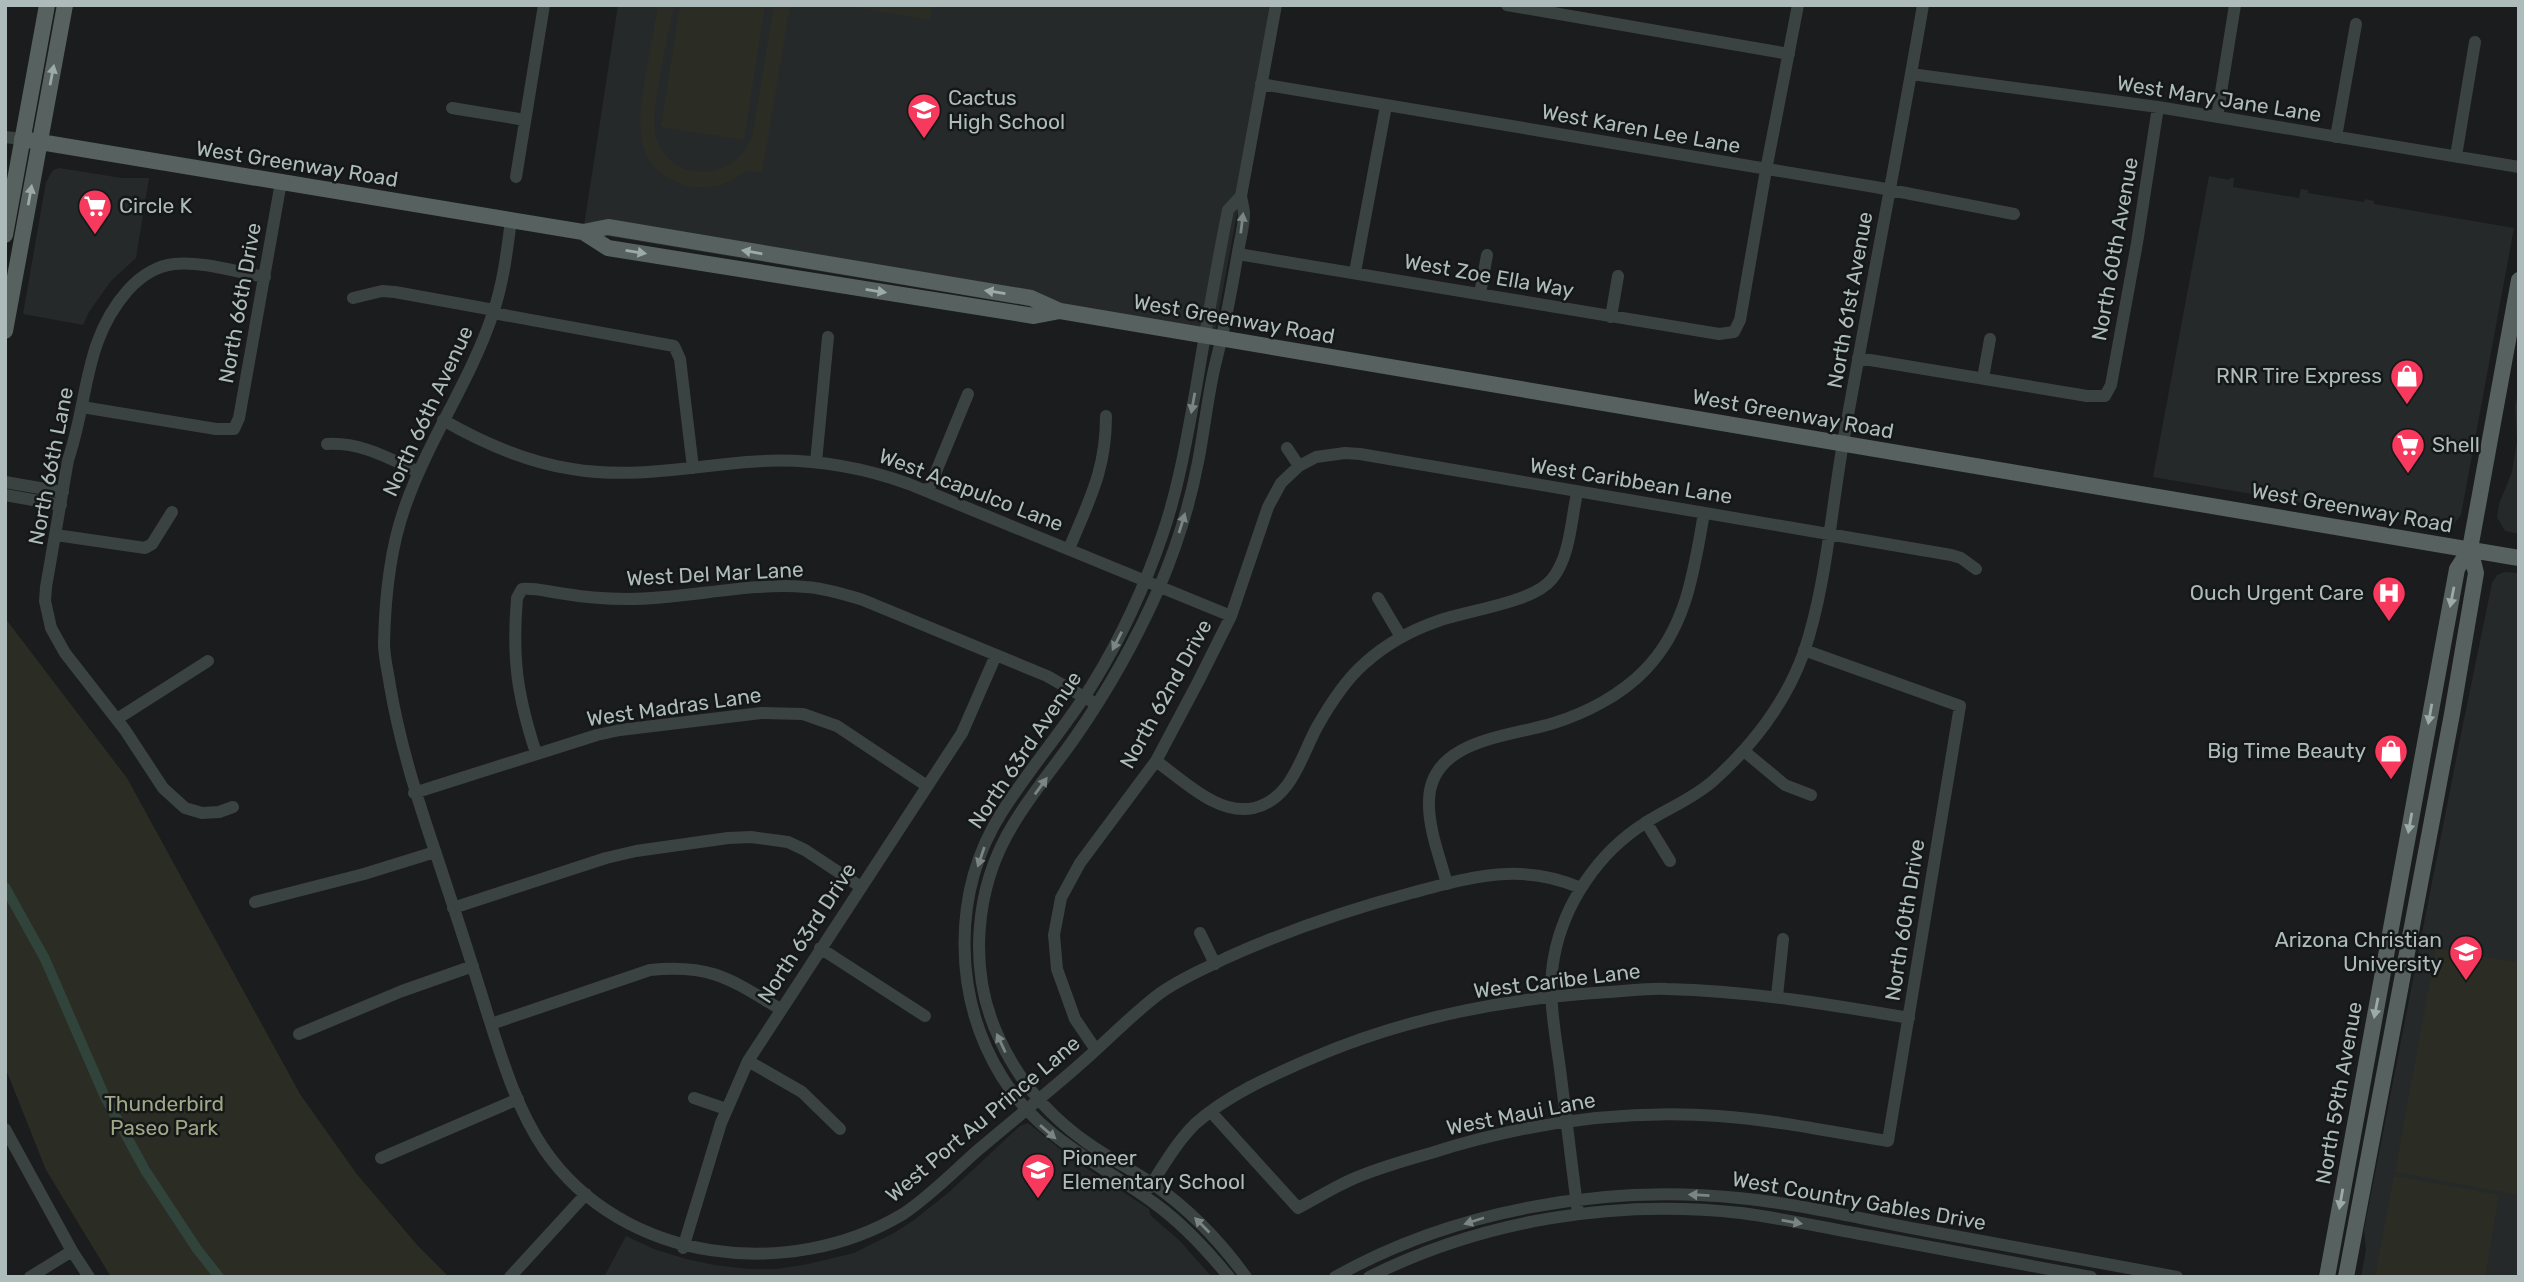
<svg xmlns="http://www.w3.org/2000/svg" width="2524" height="1282" font-family="Rubik,sans-serif">
<style>
.built{fill:#26292a}
.green{fill:#2b2d24}
.lines{fill:none;stroke-linecap:round;stroke-linejoin:round}
.canal{stroke:#31443c;stroke-width:10}
.minor{stroke:#3b4242;stroke-width:12}
.major{stroke:#576160;stroke-width:16}
.oneway{fill:#9caaa8}
.oneway2{fill:#7a8584}
.labels{text-anchor:middle;stroke-width:5;stroke-linejoin:round;paint-order:stroke}
.poi-label{font-size:21px;fill:#adbcba;stroke:#151718;text-anchor:start}
.street-label{font-size:21px;fill:#adbcba;stroke:#151718}
.park-label{font-size:21px;fill:#a0a784;stroke:#151718}
</style>
<rect width="100%" height="100%" fill="#1a1c1d"/>
<!-- built -->
<path class="built" d="M618,5H1276L1214,337L583,232Z
M59,168L122,178H149L136,258L111,281L89,312L83,325L23,314L46,182L53,170Z
M2209,176L2229,180L2230,178H2234L2233,187L2299,198L2301,189L2308,190V193L2364,202L2365,199L2374,201V204L2514,228L2461,515L2453,525L2442,527L2153,477Z
M2519,386V534L2505,531L2497,517L2499,504L2512,472L2517,441L2515,407Z
M2504,572L2519,573V1277H2361L2366,1250L2364,1230L2461,734L2492,583L2497,575Z
M1028,1123L1071,1158L1149,1209L1151,1216L1179,1240L1212,1277H604L626,1236L654,1249L686,1259L714,1265L749,1269H777L808,1264L854,1253L894,1233L914,1220L948,1193L1020,1126Z"/>
<!-- green -->
<path class="green" d="M658,5H674C669,33 650,110 655,134C668,187 740,183 753,132L774,5H790L762,173L747,170C729,185 706,192 682,184C629,165 639,118 646,74C650,51 654,28 658,5Z
M680,5H765L744,140L661,127Z
M843,5H932L930,20Z
M5,618L127,778L300,1094L356,1173L418,1246L449,1277H111L46,1170L5,1067Z
M2436,948L2519,963V1195L2395,1172Z
M2394,1176L2499,1195L2485,1277H2375Z"/>
<g class="lines">
<!-- canal -->
<path class="canal" d="M5,887L45,959L105,1097L145,1170L197,1249L219,1277"/>
<!-- minor -->
<path class="minor" d="M1507,5L1789,54
M1911,74L2158,107L2519,167
M1261,84L1875,187L2014,214
M452,108L525,120
M2217,117L2235,5
M5,137L22,139
M2336,137L2356,24
M2456,156L2475,42
M516,177L544,5
M511,220C507,252 503,285 492,316C470,381 429,439 406,504C390,547 385,597 384,643C384,657 388,672 390,686C400,744 417,798 436,854C453,905 470,957 486,1009C501,1056 516,1108 544,1149C623,1264 790,1282 903,1214C930,1196 953,1172 978,1150C1011,1122 1045,1095 1078,1066C1105,1043 1130,1016 1159,994C1179,979 1204,969 1226,958C1286,931 1347,910 1411,893C1441,885 1475,875 1507,874C1532,873 1558,878 1581,888
M1238,254L1719,334L1734,332L1740,320L1766,170L1798,5
M1355,272L1386,106
M1480,294L1487,255
M353,298L382,291L395,292L494,310
M493,313L674,346L680,359L693,468
M1611,317L1618,276
M1858,358L2087,396H2105L2111,385L2137,243L2158,107
M1983,378L1990,339
M82,407L216,429H234L239,418L281,182
M443,420C483,443 526,462 572,469C631,479 688,467 747,462C803,457 856,465 909,484L1231,616
M327,444C361,442 388,458 419,472
M1287,448L1299,466
M816,462L828,337
M5,482L63,492
M928,491L968,394
M5,495L61,505
M56,535L145,548L152,544L172,512
M1069,549C1089,500 1106,471 1106,416
M1378,598L1401,637
M117,719L208,661
M1744,751L1785,785L1811,795
M536,753C517,695 512,658 517,598L522,589C535,588 545,591 559,593C582,597 605,599 628,599C688,599 747,582 806,587C826,588 845,595 863,600L1047,676L1091,701
M1156,761C1183,780 1218,816 1254,808C1292,799 1301,756 1317,727C1330,704 1345,680 1365,663C1386,644 1412,630 1438,621C1468,610 1533,603 1552,579C1570,557 1571,521 1577,493
M414,793L597,735L620,730L761,713L803,714L837,726L927,786
M233,807L219,812L202,813L185,808L163,788L125,730L65,653L51,628L45,601L46,587L68,460C89,399 83,341 128,290C140,277 156,266 174,264C203,261 236,272 265,277
M1646,822L1670,861
M1447,884C1440,858 1428,828 1429,801C1430,739 1510,737 1554,723C1586,713 1621,695 1645,670C1687,627 1694,570 1704,513
M255,902L364,874L435,852
M453,908L606,858L636,851L728,838L751,837L788,842L805,850L861,887
M1200,933L1215,964
M820,948L925,1016
M1777,996L1783,939
M491,1024L650,970C711,964 730,979 780,1009
M299,1034L402,991L473,966
M1096,1050L1075,1019L1057,969L1054,935L1061,898L1080,863L1156,761L1198,682L1231,616L1268,507L1281,483L1299,466L1316,457L1345,453L1360,454L1951,555L1961,558L1976,569
M748,1061L802,1092L840,1129
M694,1098L726,1109
M1211,1112L1298,1208C1317,1198 1336,1186 1355,1178C1379,1168 1406,1160 1431,1153C1525,1123 1621,1109 1719,1116C1776,1120 1832,1132 1888,1141L1960,706L1804,650
M5,1129L72,1251L89,1277
M381,1158L518,1099
M1149,1188C1163,1166 1176,1143 1195,1124C1227,1095 1271,1076 1310,1059C1404,1018 1507,998 1609,992C1628,991 1648,988 1667,989C1749,991 1828,1004 1909,1018
M1578,1214C1572,1166 1566,1117 1560,1069C1555,1031 1547,994 1554,957C1564,903 1599,852 1645,823C1668,808 1691,800 1713,781C1752,746 1786,702 1804,652C1826,587 1831,512 1843,443C1869,297 1898,152 1923,5
M683,1248L721,1123L748,1061L962,733L996,655
M30,1277L72,1251
M510,1277L586,1194
M1229,1277C1207,1250 1182,1223 1154,1203C1098,1162 1040,1139 1002,1077C953,998 951,892 1002,812C1030,768 1064,729 1092,685C1121,638 1145,586 1163,533C1179,486 1187,437 1196,388C1206,329 1216,269 1228,210L1241,196
M1246,1277C1220,1241 1189,1209 1153,1184C1132,1170 1109,1158 1089,1144C1050,1117 1020,1083 1000,1040C967,972 974,887 1014,823C1032,793 1056,765 1076,736C1108,690 1136,640 1159,588C1176,548 1190,504 1198,462C1205,427 1208,391 1217,357C1226,322 1232,287 1238,252C1240,240 1244,226 1244,214C1244,209 1242,202 1241,196L1276,5
M1335,1277C1454,1210 1604,1184 1739,1198C1801,1204 1861,1219 1922,1230C2007,1246 2092,1261 2177,1277
M1369,1277C1483,1220 1613,1199 1741,1213C1788,1219 1835,1230 1882,1238C1952,1251 2021,1264 2091,1277"/>
<!-- major -->
<path class="major" d="M22,139L583,232L608,227L1031,298L1060,311L2519,558
M583,232L608,248L1034,316L1060,311
M5,235L47,5
M5,331L65,5
M2327,1277L2457,569L2470,549L2519,280
M2346,1277L2452,714L2476,573L2470,549"/>
</g>
<!-- one-way arrows -->
<defs><path id="oneway-solid" d="M-6-.8H1V-3.2L6.5 0L1 3.2V.8H-6Z" transform="scale(1.75)"/></defs>
<g class="oneway">
<use href="#oneway-solid" transform="translate(52 75) rotate(-79)"/>
<use href="#oneway-solid" transform="translate(30 195) rotate(-80)"/>
<use href="#oneway-solid" transform="translate(636 252) rotate(9)"/>
<use href="#oneway-solid" transform="translate(752 252) rotate(-170)"/>
<use href="#oneway-solid" transform="translate(876 291) rotate(9)"/>
<use href="#oneway-solid" transform="translate(995 292) rotate(-171)"/>
<use href="#oneway-solid" transform="translate(2452 597) rotate(101)"/>
<use href="#oneway-solid" transform="translate(2430 714) rotate(100)"/>
<use href="#oneway-solid" transform="translate(2410 823) rotate(100)"/>
<use href="#oneway-solid" transform="translate(2376 1008) rotate(101)"/>
<use href="#oneway-solid" transform="translate(2341 1199) rotate(100)"/>
</g>
<g class="oneway2">
<use href="#oneway-solid" transform="translate(1242 223) rotate(-83)"/>
<use href="#oneway-solid" transform="translate(1193 403) rotate(100)"/>
<use href="#oneway-solid" transform="translate(1182 523) rotate(-73)"/>
<use href="#oneway-solid" transform="translate(1117 641) rotate(117)"/>
<use href="#oneway-solid" transform="translate(1041 786) rotate(-54)"/>
<use href="#oneway-solid" transform="translate(981 857) rotate(109)"/>
<use href="#oneway-solid" transform="translate(1001 1043) rotate(-115)"/>
<use href="#oneway-solid" transform="translate(1048 1132) rotate(41)"/>
<use href="#oneway-solid" transform="translate(1699 1195) rotate(-177)"/>
<use href="#oneway-solid" transform="translate(1474 1221) rotate(162)"/>
<use href="#oneway-solid" transform="translate(1792 1222) rotate(10)"/>
<use href="#oneway-solid" transform="translate(1202 1225) rotate(-135)"/>
</g>
<!-- icons -->
<defs>
<g id="school-pin" transform="scale(1.75)"><path d="M0 17L-7.5 6A9.5 9.5 0 1 1 7.5 6Z" fill="#f6395c" stroke="#151718"/><path d="M0-5L7-2L0 1L-7-2ZM-4 1L0 2.5L4 1V4Q0 6-4 4Z" fill="#fff"/></g>
<g id="supermarket-pin" transform="scale(1.75)"><path d="M0 17L-7.5 6A9.5 9.5 0 1 1 7.5 6Z" fill="#f6395c" stroke="#151718"/><path d="M-6-5.5h2.5l.6 2H6L4.5 2H-2.5L-4.4-4H-6ZM-1.5 3.2a1.3 1.3 0 1 0 .1 0ZM3 3.2a1.3 1.3 0 1 0 .1 0Z" fill="#fff"/></g>
<g id="shop-pin" transform="scale(1.75)"><path d="M0 17L-7.5 6A9.5 9.5 0 1 1 7.5 6Z" fill="#f6395c" stroke="#151718"/><path d="M-5-2.5h2.3a2.7 3.5 0 0 1 5.4 0H5L5.5 6h-11ZM-1.5-2.5h3a1.5 2.3 0 0 0-3 0Z" fill="#fff"/></g>
<g id="hospital-pin" transform="scale(1.75)"><path d="M0 17L-7.5 6A9.5 9.5 0 1 1 7.5 6Z" fill="#f6395c" stroke="#151718"/><path d="M-5-5h3v3.5h4V-5h3V5h-3V1.5h-4V5h-3Z" fill="#fff"/></g>
<g id="university-pin" transform="scale(1.75)"><path d="M0 17L-7.5 6A9.5 9.5 0 1 1 7.5 6Z" fill="#f6395c" stroke="#151718"/><path d="M0-5L7-2L0 1L-7-2ZM-4 1L0 2.5L4 1V4Q0 6-4 4Z" fill="#fff"/></g>
</defs>
<g fill-rule="evenodd">
<use href="#school-pin" x="924" y="110"/>
<use href="#supermarket-pin" x="95" y="206"/>
<use href="#shop-pin" x="2407" y="376"/>
<use href="#supermarket-pin" x="2408" y="445"/>
<use href="#hospital-pin" x="2389" y="593"/>
<use href="#shop-pin" x="2391" y="751"/>
<use href="#university-pin" x="2466" y="952"/>
<use href="#school-pin" x="1038" y="1170"/>
</g>
<g class="labels">
<!-- poi labels -->
<g class="poi-label">
<text x="948" y="105">Cactus<tspan x="948" dy="24">High School</tspan></text>
<text x="119" y="213">Circle K</text>
<text x="2382" y="383" text-anchor="end">RNR Tire Express</text>
<text x="2432" y="452">Shell</text>
<text x="2364" y="600" text-anchor="end">Ouch Urgent Care</text>
<text x="2366" y="758" text-anchor="end">Big Time Beauty</text>
<text x="2442" y="947" text-anchor="end">Arizona Christian<tspan x="2442" dy="24">University</tspan></text>
<text x="1062" y="1165">Pioneer<tspan x="1062" dy="24">Elementary School</tspan></text>
</g>
<!-- street labels -->
<g class="street-label">
<text transform="translate(2219 99) rotate(9)" y="7">West Mary Jane Lane</text>
<text transform="translate(1641 129) rotate(10)" y="7">West Karen Lee Lane</text>
<text transform="translate(297 164) rotate(9)" y="7">West Greenway Road</text>
<text transform="translate(2115 249) rotate(-80)" y="7">North 60th Avenue</text>
<text transform="translate(1489 276) rotate(10)" y="7">West Zoe Ella Way</text>
<text transform="translate(1850 300) rotate(-80)" y="7">North 61st Avenue</text>
<text transform="translate(240 303) rotate(-80)" y="7">North 66th Drive</text>
<text transform="translate(1234 319) rotate(10)" y="7">West Greenway Road</text>
<text transform="translate(428 411) rotate(-65)" y="7">North 66th Avenue</text>
<text transform="translate(1793 414) rotate(10)" y="7">West Greenway Road</text>
<text transform="translate(51 466) rotate(-79)" y="7">North 66th Lane</text>
<text transform="translate(1631 481) rotate(9)" y="7">West Caribbean Lane</text>
<text transform="translate(971 490) rotate(21)" y="7">West Acapulco Lane</text>
<text transform="translate(2352 508) rotate(10)" y="7">West Greenway Road</text>
<text transform="translate(715 574) rotate(-3)" y="7">West Del Mar Lane</text>
<text transform="translate(1166 694) rotate(-61)" y="7">North 62nd Drive</text>
<text transform="translate(674 707) rotate(-8)" y="7">West Madras Lane</text>
<text transform="translate(1025 750) rotate(-56)" y="7">North 63rd Avenue</text>
<text transform="translate(1905 920) rotate(-81)" y="7">North 60th Drive</text>
<text transform="translate(807 933) rotate(-57)" y="7">North 63rd Drive</text>
<text transform="translate(1557 981) rotate(-7)" y="7">West Caribe Lane</text>
<text transform="translate(2339 1093) rotate(-80)" y="7">North 59th Avenue</text>
<text transform="translate(1521 1114) rotate(-11)" y="7">West Maui Lane</text>
<text transform="translate(983 1119) rotate(-40)" y="7">West Port Au Prince Lane</text>
<text transform="translate(1859 1201) rotate(10)" y="7">West Country Gables Drive</text>
</g>
<!-- park labels -->
<g class="park-label">
<text x="164" y="1111">Thunderbird<tspan x="164" dy="24">Paseo Park</tspan></text>
</g>
</g>
<!-- border -->
<rect width="2524" height="1282" fill="none" stroke="#adbcba" stroke-width="14"/>
</svg>
